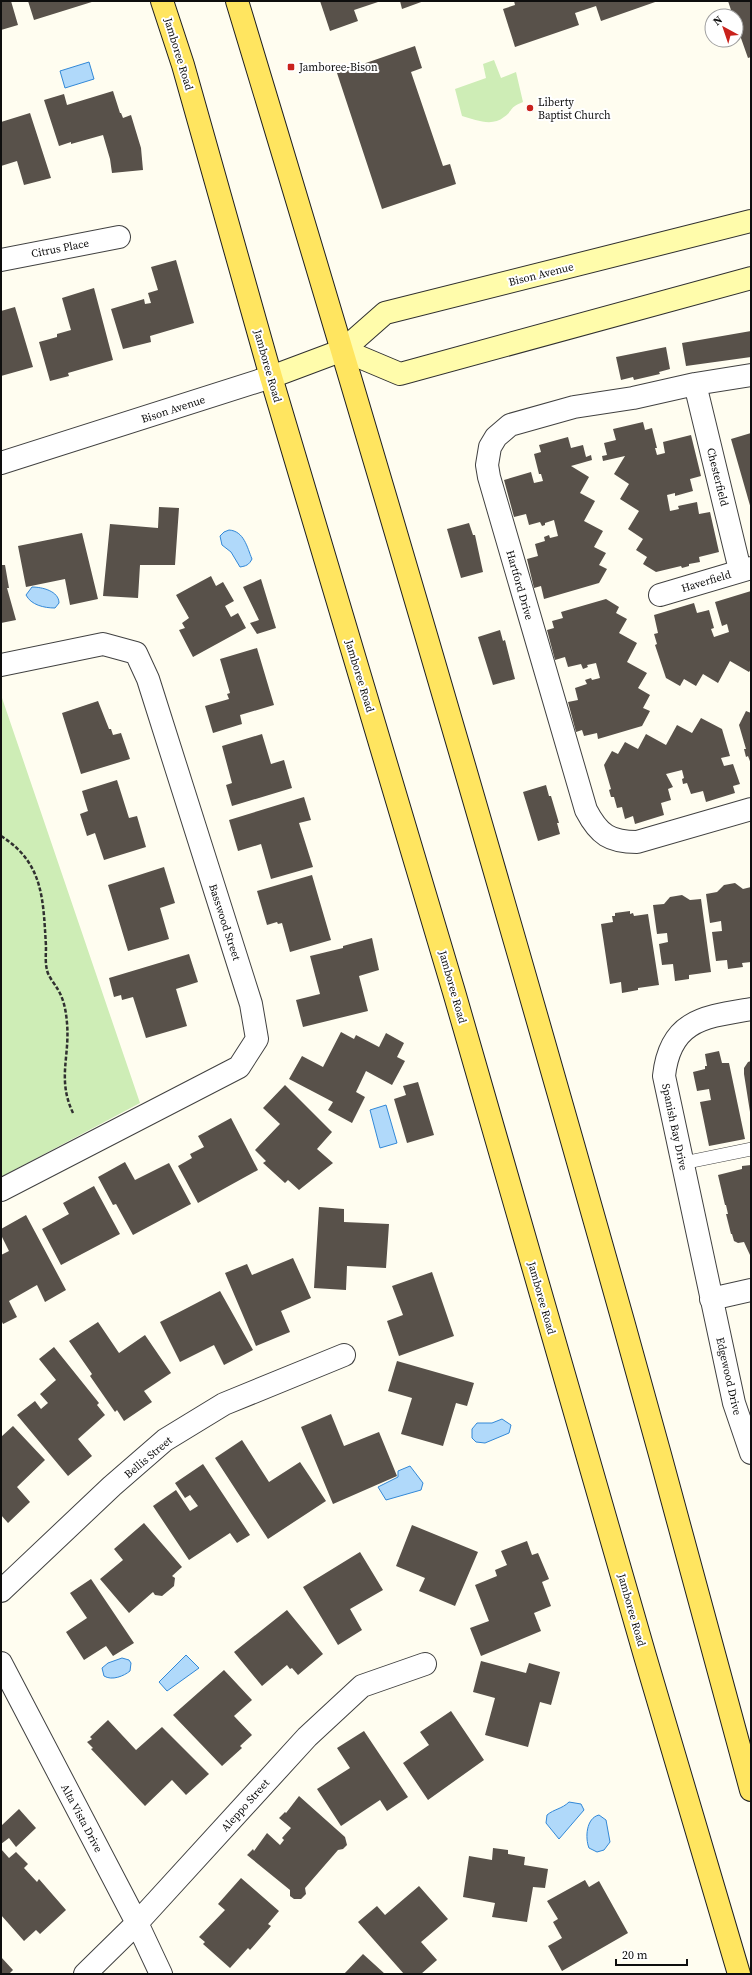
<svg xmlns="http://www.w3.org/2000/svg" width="752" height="1975" font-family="'Source Serif 4',serif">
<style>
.green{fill:#ceedb6}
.water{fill:#b0d9fa;stroke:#3288d7}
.building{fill:#58514a}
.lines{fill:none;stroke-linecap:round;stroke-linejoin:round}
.service-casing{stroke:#414141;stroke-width:14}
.minor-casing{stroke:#414141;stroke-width:24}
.tertiary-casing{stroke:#414141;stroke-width:24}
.secondary-casing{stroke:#303030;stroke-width:24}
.primary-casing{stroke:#1f1f1f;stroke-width:24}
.path{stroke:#303030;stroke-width:2.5;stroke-dasharray:4 2;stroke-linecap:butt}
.service{stroke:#fff;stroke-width:13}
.minor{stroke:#fff;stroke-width:22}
.tertiary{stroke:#fff;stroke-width:22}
.secondary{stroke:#fffcab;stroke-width:22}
.primary{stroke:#ffe560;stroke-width:22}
.poi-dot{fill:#c9221c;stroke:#fff;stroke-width:1.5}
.labels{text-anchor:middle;stroke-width:4;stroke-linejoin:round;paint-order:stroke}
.street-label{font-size:11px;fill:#0e0e0e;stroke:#fff}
.poi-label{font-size:11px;fill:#0e0e0e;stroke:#fff;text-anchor:start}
</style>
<rect width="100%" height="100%" fill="#fffdf0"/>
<!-- green -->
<path class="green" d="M494,60L501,78L516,72L523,102C508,108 514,110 504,117C492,127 476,120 462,116L455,89L486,78L483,64Z
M1,695L140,1103L1,1177Z"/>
<!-- water -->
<path class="water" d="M89,62L94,79L65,88L60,71Z
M229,530C244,531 247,547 252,559C249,565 246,566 240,567L231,552L222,545L220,536L224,532Z
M32,587C42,587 59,591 59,603L55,608C44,608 31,605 26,595Z
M386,1105L397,1143L380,1148L370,1110Z
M502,1419L511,1425L509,1433L485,1443L476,1442L472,1438V1429L477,1423H492Z
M410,1466L423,1483L421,1490L386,1500L378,1487L398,1477V1471Z
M186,1655L199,1668L167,1691L159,1682Z
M122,1658L129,1660L131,1663L130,1671C124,1676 112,1681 104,1676L102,1668L108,1663Z
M569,1802L581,1804L584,1810L559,1839L546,1823L547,1815C554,1809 562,1809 569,1802Z
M599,1815L606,1820L610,1842L604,1850L597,1852L589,1848C585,1838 586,1818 599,1815Z"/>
<!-- building -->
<path class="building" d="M1,1H11L18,25L1,30Z
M28,1H95L34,20Z
M320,1H381L354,10L358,21L330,31Z
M400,1H424L402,9Z
M514,1H658L601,21L596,6L575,13L579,25L515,47L503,9L515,5Z
M728,1H751V57L748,58L736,24V16H733Z
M415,46L422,68L411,72L443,166L450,164L456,184L382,209L337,73Z
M113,91L120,113H121L123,118L131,115L141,148L143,170L112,173L110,159L103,135L71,144V142L59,146L44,100L64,94L67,105Z
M30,113L51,178L24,185L17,161L1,166V122Z
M176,260L194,323L150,336L151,342L123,349L111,309L144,299L145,304L151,303L148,293L158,290L151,267Z
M94,288L113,360L68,373L69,376L50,381L39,342L57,337V334L71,330L62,298Z
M15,307L33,367L1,376V311Z
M751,331V357L686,366L682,343Z
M666,347L670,369L659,372L660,374L634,380L633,377L621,380L616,357Z
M643,422L645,430L652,428L657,448H655L657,455L665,453L663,442L691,435L701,476L690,479L693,491L675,496V493L667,495L670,511L679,509L678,506L697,502L699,514L710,512L719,552L699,557L700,562L689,564V566L682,568L681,566L656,572L643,564L647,557L636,550L643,539L628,529L639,511L620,499L629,484L614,474L625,456L603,461L602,456L607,455L604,443L616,440L613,429Z
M751,433V509L731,439Z
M568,437L571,448L583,445L586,457L591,455L592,460L571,466L589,477L580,493L595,501L584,521L603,531L594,547L606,553L599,565L607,569L599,583L544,599L541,586L534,588L527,559L538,556L535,544L545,541L544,537L549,535L550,538L558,536L554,520L545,523V525L542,526L540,522L529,525L526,514L514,517L504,480L531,472L534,483L543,481L541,474H539L534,454L541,452L539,445Z
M159,507L179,508L175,565H140L138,598L103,596L110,524L158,528Z
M469,523L473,535H475L483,572L461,578L447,529Z
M82,533L98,599L70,605L65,579L26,587L18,546Z
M1,565H5L9,588H7L16,620L1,623Z
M211,576L216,586L223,582L234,601L225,606L231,617L238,613L246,628L193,657L179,630L185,628L182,623L189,618L176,595Z
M261,579L276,628L257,634L250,623L259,620L243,587Z
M751,591V669L749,672L730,661L718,683L703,674L696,686L684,679L680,686L666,678L655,645L657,644L654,634L658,633L654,615L694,603L697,613L709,610L714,628L711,629L714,637L729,632L727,624L722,626L715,602Z
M606,599L619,607L616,613L627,619L619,633L637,643L627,662L647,673L638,688L650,695L643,708L650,711L642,726L598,739L597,733L584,736L582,730L576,732L568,702L578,700L575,688L587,684L585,680L591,678L592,680L600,678L596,663L587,665L588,667L583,669L581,664L568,667L565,657L555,660L547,630L554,628L552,621L563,618L561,612Z
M500,630L503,641L505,640L515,679L493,685L478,637Z
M257,648L274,705L240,715L242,724L213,733L205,706L229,699L227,694L230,693L220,659Z
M98,701L109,729H111L113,735L121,733L130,759L81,774L62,713Z
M746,711L751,713V764L748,756L746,757L744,749H746L739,725Z
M701,718L722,729L730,756L721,758L724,766L733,764L740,784L733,786L735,793L706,802L703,791L691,794L687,783L683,784L682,779L684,778L682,770L666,774L673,787L668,789L671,800L661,803L664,815L635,824L633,816L625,819L622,807L617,808L614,797H611L609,790L611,789L604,765L612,751L618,754L625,742L638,749L646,734L666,745L677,725L692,733Z
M262,734L271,764L284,760L292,788L232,806L226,785L232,783L222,746Z
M117,780L129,818L137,816L146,847L104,860L95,833L87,836L80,814L88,811L82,791Z
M546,785L549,796H551L559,823H557L560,834L538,841L523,792Z
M304,797L311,820L299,823L313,867L271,879L261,844L238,851L229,820Z
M164,867L175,903L160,908L169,939L128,951L108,885Z
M312,875L331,940L290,952L282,923L278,924L277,922L267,925L257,891Z
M735,883L743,889L751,887V962L742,963L743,967L728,969L727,960L716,961L712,932L722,931L721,921L710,923L706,894L717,892L724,885Z
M682,895L690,900L701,899L711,972L689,975V979L675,981L673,964L662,965L659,944L668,942L667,933L657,934L653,905L664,904L670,897Z
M630,911V914L633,913L634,916L648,914L659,985L638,988V990L622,993L621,982L610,984L601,924L613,922L612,916H615V913Z
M372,938L379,970L359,976L368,1011L303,1027L296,1000L320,994L310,956L343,948V946Z
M189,954L198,982L176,989L187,1026L146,1038L133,997L122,1000L121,995L114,997L109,978Z
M341,1032L354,1039L356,1035L379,1047L386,1033L404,1043L397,1057L405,1061L392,1085L366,1071L356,1092L365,1097L352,1123L328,1110L333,1102L289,1079L302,1056L323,1067Z
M719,1051L722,1063H729L745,1139L709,1146L700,1102L711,1100L709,1089L697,1091L693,1072L705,1069V1066H707L705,1054Z
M751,1061V1111L750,1112L744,1074V1068L748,1062Z
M418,1082L434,1135L407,1143L394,1099L406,1095L403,1086Z
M285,1085L332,1132L317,1149L333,1163L299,1190L288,1180L285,1183L263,1163L266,1161L255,1150L280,1124L263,1108Z
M231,1118L258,1170L198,1203L178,1166L192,1158L190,1154L204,1147L198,1136Z
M125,1162L135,1180L169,1163L191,1204L133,1235L116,1204L113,1205L98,1177Z
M751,1165V1255H750L744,1242L738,1243L734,1241L732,1234H731L726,1214H728L726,1205H725L718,1175L742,1169V1166Z
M94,1186L120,1234L61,1265L42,1229L69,1214L63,1203Z
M319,1207L344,1209V1222L389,1224L386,1268L347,1266L346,1290L314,1288Z
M26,1215L66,1290L45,1302L37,1285L9,1301L17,1317L3,1324L1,1320V1255L9,1251L1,1235V1229Z
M293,1258L311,1298L281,1311L290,1332L256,1346L225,1273L247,1264L252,1275Z
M432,1272L454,1336L399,1356L387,1321L403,1315L392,1286Z
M220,1291L253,1350L224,1365L214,1345L180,1362L160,1322Z
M98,1322L119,1353L145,1335L171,1373L144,1391L152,1402L124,1421L117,1410L115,1412L90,1376L92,1374L69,1341Z
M54,1347L99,1403L97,1405L105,1415L78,1439L92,1456L68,1476L17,1415L35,1401L41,1409L48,1403L40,1394L56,1380L39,1359Z
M397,1361L474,1383L467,1406L456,1403L443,1446L401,1434L412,1398L388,1391Z
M331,1414L344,1446L379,1432L397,1476L333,1504L301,1427Z
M13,1426L45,1460L17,1487L30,1502L8,1523L1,1515V1437Z
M242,1440L269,1482L300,1462L326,1501L268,1539L215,1458Z
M203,1464L250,1535L237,1543L230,1533L189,1560L153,1506L176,1490L190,1511L198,1506L190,1495L185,1498L175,1483Z
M144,1523L182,1567L172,1576L175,1578L174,1586L162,1596L155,1595L153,1592L129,1613L100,1579L123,1560L114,1549Z
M412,1525L478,1552L455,1606L419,1591L425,1578L396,1566Z
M527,1541L532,1555L538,1553L549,1579L542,1582L551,1606L534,1613L541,1631L481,1656L470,1628L489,1621L475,1585L497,1576L495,1570L507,1565L501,1551Z
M360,1552L383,1590L350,1609L362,1630L338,1645L303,1587Z
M91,1579L134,1643L113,1656L106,1646L84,1660L66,1632L87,1618L70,1593Z
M287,1610L323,1654L298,1675L292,1668L290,1669L287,1665L262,1686L234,1652Z
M481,1661L526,1673L529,1663L560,1672L551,1705L540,1702L528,1747L485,1735L495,1698L473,1692Z
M224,1670L252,1700L234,1716L252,1735L240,1746L242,1748L222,1766L173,1715Z
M451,1711L484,1760L428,1800L403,1763L429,1745L420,1732Z
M108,1720L136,1750L162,1727L209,1774L186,1795L172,1780L145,1806L91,1749L93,1748L87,1742L92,1739L90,1737Z
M364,1731L408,1797L387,1811L380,1800L341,1826L317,1789L350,1768L337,1748Z
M299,1796L345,1837L347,1845L343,1849L338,1850L305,1888L306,1894L301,1899H294L290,1896V1890L247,1855L253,1849L254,1851L267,1833L280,1845L284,1840L282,1838L291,1828L279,1818L285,1812L286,1813Z
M19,1809L36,1828L16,1847L9,1838L1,1844V1826Z
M493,1848L508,1850V1854L525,1857L524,1865L548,1869L545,1888L533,1887L527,1922L492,1917L495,1903L463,1897L469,1856L492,1860Z
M1,1849L9,1858L16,1852L28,1864L24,1868L37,1882L39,1879L66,1910L40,1934L36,1930L24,1941L1,1915Z
M241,1878L279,1911L268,1924L271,1926L250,1950L248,1948L230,1968L203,1944L205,1942L199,1937L225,1910L218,1904Z
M585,1880L589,1887L599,1881L628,1933L562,1971L548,1946L562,1938L553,1922L558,1919L547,1901Z
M419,1886L448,1919L421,1942L437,1960L421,1974H404L358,1922L377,1906L385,1915Z
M363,1954L385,1974H344Z
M1,1957L13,1970L9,1974H1Z"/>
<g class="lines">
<!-- service casing -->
<g class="service-casing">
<path id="service" d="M683,1163L751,1149"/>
</g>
<!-- minor casing -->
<g class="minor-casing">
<path id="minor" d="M1,260L119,237
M751,375L695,384L633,398L574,407L510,425L496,437L490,447L487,465L489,477L586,810C599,835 610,842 637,842L751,809
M695,384L740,570
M660,595L751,568
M1,665L103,644L136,653L148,679L251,1004L257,1039L239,1067L1,1190
M751,1009C704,1017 670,1020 664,1076L734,1403L751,1453
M711,1299L751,1290
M1,1591L112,1486L165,1440L224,1404L344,1355
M1,1663L137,1923L161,1974
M85,1974L137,1923L307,1737L362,1686L425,1664"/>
</g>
<!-- tertiary casing -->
<g class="tertiary-casing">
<path id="tertiary" d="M1,463L271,377"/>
</g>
<!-- secondary casing -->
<g class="secondary-casing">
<path id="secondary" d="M343,350L400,374L751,278
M271,377L343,350L385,313L751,221"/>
</g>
<!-- primary casing -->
<g class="primary-casing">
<path id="primary" d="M162,1L183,65L271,377L454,992L645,1656L739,1974
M237,1C370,440 499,880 623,1321C667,1477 708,1634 751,1790"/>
</g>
<!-- path -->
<path class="path" d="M1,836C44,863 43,900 46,946C46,954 45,962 47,970C48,976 54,983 57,988C64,999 66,1011 67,1023C70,1057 57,1079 73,1113"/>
<!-- service -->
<use href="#service" class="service"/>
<!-- minor -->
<use href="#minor" class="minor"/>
<!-- tertiary -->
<use href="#tertiary" class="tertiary"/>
<!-- secondary -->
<use href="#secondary" class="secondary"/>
<!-- primary -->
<use href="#primary" class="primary"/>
</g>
<!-- markers -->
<g class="poi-dot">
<rect x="287" y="63" width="8" height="8" rx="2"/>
<circle cx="530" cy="108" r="4"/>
</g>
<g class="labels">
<!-- street labels -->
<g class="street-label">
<text transform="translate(179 54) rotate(73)" y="4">Jamboree Road</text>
<text transform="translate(60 248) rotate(-11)" y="4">Citrus Place</text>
<text transform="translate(541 274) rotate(-14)" y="4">Bison Avenue</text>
<text transform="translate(268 366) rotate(74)" y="4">Jamboree Road</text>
<text transform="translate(173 409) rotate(-18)" y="4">Bison Avenue</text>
<text transform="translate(718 477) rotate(76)" y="4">Chesterfield</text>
<text transform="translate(706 581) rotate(-17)" y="4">Haverfield</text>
<text transform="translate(520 585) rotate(74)" y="4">Hartford Drive</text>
<text transform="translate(360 676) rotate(73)" y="4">Jamboree Road</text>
<text transform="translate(225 922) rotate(72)" y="4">Basswood Street</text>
<text transform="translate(453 987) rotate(74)" y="4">Jamboree Road</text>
<text transform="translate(675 1127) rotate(78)" y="4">Spanish Bay Drive</text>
<text transform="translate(542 1298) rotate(74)" y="4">Jamboree Road</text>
<text transform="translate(729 1376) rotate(77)" y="4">Edgewood Drive</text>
<text transform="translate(148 1457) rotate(-40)" y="4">Bellis Street</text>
<text transform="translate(632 1610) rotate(74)" y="4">Jamboree Road</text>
<text transform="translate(245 1805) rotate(-48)" y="4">Aleppo Street</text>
<text transform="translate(82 1818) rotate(62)" y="4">Alta Vista Drive</text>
</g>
<!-- poi labels -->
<g class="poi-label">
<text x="299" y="71">Jamboree-Bison</text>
<text x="538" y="106">Liberty<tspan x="538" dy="13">Baptist Church</tspan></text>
</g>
</g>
<!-- border -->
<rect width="752" height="1975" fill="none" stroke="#0e0e0e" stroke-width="4"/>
<!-- north arrow -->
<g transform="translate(724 28) rotate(320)"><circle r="19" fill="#ffffff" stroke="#9f9f9f"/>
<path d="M0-3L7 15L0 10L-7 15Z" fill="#c9221c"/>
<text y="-6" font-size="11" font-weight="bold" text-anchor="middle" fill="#0e0e0e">N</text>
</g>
<!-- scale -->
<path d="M616 1959v6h71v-6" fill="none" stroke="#0e0e0e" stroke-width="2"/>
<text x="622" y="1959" font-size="12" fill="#0e0e0e" stroke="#ffffff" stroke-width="3" paint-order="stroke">20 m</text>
</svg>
